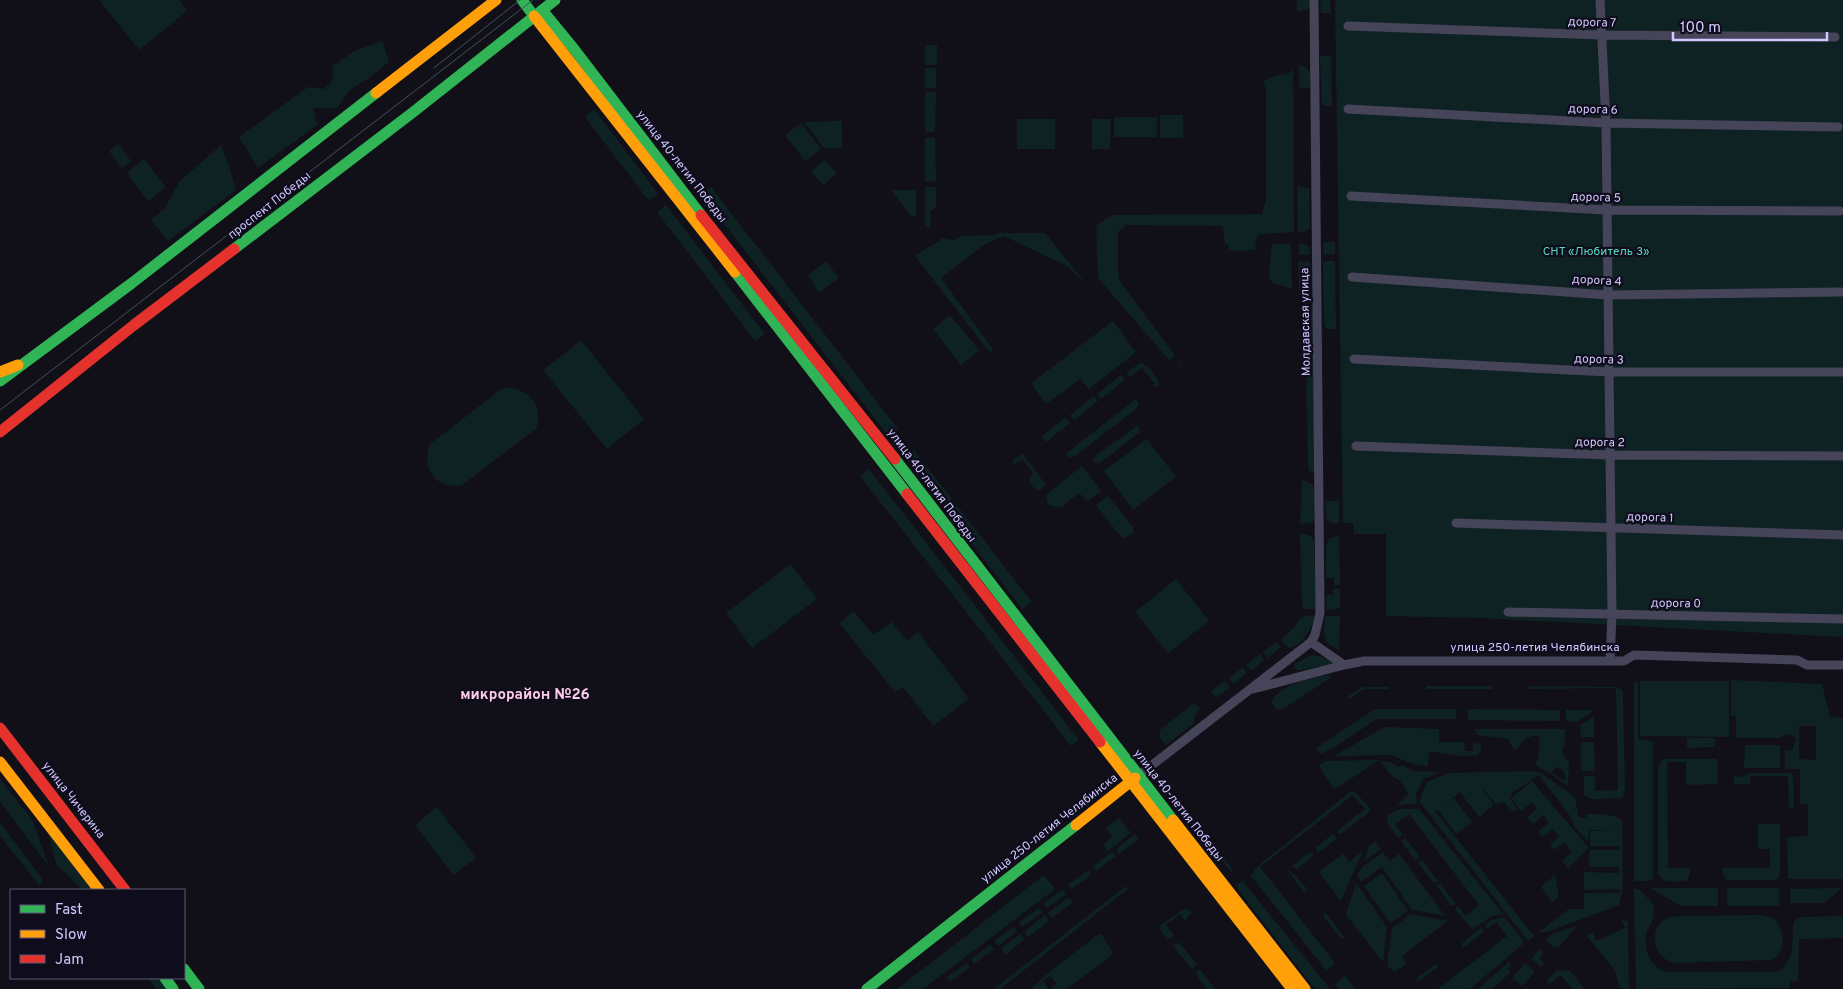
<svg xmlns="http://www.w3.org/2000/svg" width="1843" height="989" font-family="Overpass,sans-serif">
<style>
.green{fill:#0f2223;fill-rule:evenodd}
.lines{fill:none;stroke-linecap:round;stroke-linejoin:round}
.street{stroke:#464459;stroke-width:9}
.fast{stroke:#30b455;stroke-width:11}
.slow{stroke:#ff9f0a;stroke-width:11}
.jam{stroke:#e5322d;stroke-width:11}
.tram{stroke:#3f5161;stroke-width:1}
.labels{text-anchor:middle;stroke-width:4.5;stroke-linejoin:round;paint-order:stroke}
.street-label{font-size:12px;fill:#d1c8fd;stroke:#0f0c1c}
.park-label{font-size:12px;fill:#58d9bf;stroke:#0f0c1c}
.quarter-label{font-size:15px;font-weight:bold;fill:#fdcae8;stroke:#0f0c1c}
</style>
<rect width="100%" height="100%" fill="#111018"/>
<!-- green -->
<path class="green" d="M99,0H179L187,11L139,50Z
M1297,0H1310V6L1307,10L1297,12Z
M1320,0H1330L1331,13H1321Z
M1335,0H1843V637L1480,618L1386,616V534H1354L1353,523H1343Z
M382,41L389,62L369,78L351,89L337,108H313L317,125L258,168L239,137L308,87L324,89L333,80V66L354,51Z
M925,45H937V65H925Z
M1320,56H1331L1332,106H1324L1322,104Z
M1299,65C1312,67 1311,77 1311,88H1299Z
M925,68H936V88H925Z
M1293,69L1294,232L1260,234L1256,239L1255,250L1229,251L1228,244H1225L1223,227L1221,226L1126,225L1118,232V271L1119,280L1182,365L1177,369L1180,364L1175,356L1169,360L1098,278L1096,226L1111,215L1262,214L1266,200V89L1263,81L1274,76L1290,73Z
M925,92H936L935,132H925Z
M594,109L658,194L649,201L585,117Z
M1160,115H1183V138H1160Z
M1114,117H1157V137H1114Z
M1017,119H1055V149H1017Z
M1092,119H1111L1110,149H1092Z
M842,121V148H824L804,122Z
M801,123L821,149L805,161L785,135Z
M925,138H935L936,181L925,182Z
M118,144L131,161L122,168L109,151Z
M221,145L229,166L236,190L168,241L151,220L165,208L179,182Z
M144,159L166,187L148,201L127,173Z
M825,160L837,174L823,185L811,171Z
M1297,186L1309,188L1310,228L1306,231L1298,232Z
M711,187L898,429L889,437L701,194Z
M925,187H936V207L930,211L931,227H925Z
M891,190H916V215L912,218Z
M666,205L765,334L755,341L657,212Z
M998,233H1045L1087,285L1067,266L1004,236L987,243L941,278L993,349L990,353L915,256L943,238L953,240L962,236L996,235Z
M1325,242H1335V254L1324,255L1323,243Z
M1299,243L1309,246L1310,255H1299Z
M1272,244H1291L1292,289L1273,283L1269,277V268Z
M826,261L839,278L819,293L808,275Z
M1298,261H1310V297L1302,303L1299,289Z
M1323,261H1335L1336,329H1327L1324,325Z
M1312,310L1313,311L1315,474L1309,471L1308,467L1305,313L1307,311Z
M950,315L979,350L961,365L933,329Z
M1113,321L1136,352L1089,389L1080,379L1046,404L1031,383Z
M581,340L644,419L607,449L543,370Z
M1140,363C1149,364 1154,375 1159,382L1158,387L1152,386L1155,384L1142,368L1129,377L1126,373Z
M1121,375L1125,380L1101,399L1097,394Z
M503,388C527,387 545,405 536,429L461,486C434,488 421,468 430,444Z
M1094,396L1098,401L1074,420L1070,415Z
M1136,399L1139,403L1136,409L1074,457H1069L1065,454Z
M1066,417L1070,423L1046,442L1042,436Z
M1137,426L1139,427L1140,432L1100,463L1093,462L1095,456Z
M1147,439L1176,477L1133,510L1104,471Z
M914,450L1032,602L1022,609L905,457Z
M1023,454L1046,485L1038,491L1031,485L1029,479L1033,473L1023,460L1014,464L1012,463L1015,458Z
M1082,466L1101,491L1088,501L1079,493L1061,507L1050,506L1047,502L1046,495Z
M869,469L1079,740L1071,746L860,476Z
M1302,480C1305,481 1310,482 1313,486C1316,492 1315,514 1314,521L1310,523L1300,524Z
M1108,496L1133,527V533L1124,538L1121,537L1096,505Z
M1325,501H1339V523H1332L1327,520Z
M1300,533L1311,536L1314,540L1316,609H1304L1302,606Z
M1339,536L1340,585H1334V578H1326V547L1329,538Z
M791,564L817,599L752,648L726,613Z
M1176,579L1209,621L1168,653L1135,612Z
M1333,589H1340V607L1337,609L1327,610L1326,595H1333Z
M854,611L873,635L892,622L907,641L918,632L969,699L933,726L903,687L895,692L839,623Z
M1304,616H1316C1311,628 1302,647 1288,648L1281,639L1294,628L1300,618Z
M1325,616H1340L1339,650C1321,643 1324,633 1325,616Z
M1277,642L1281,647L1268,658L1263,652Z
M1260,654L1264,660L1251,671L1246,665Z
M1312,655L1320,656L1336,663L1298,671L1294,668L1295,664Z
M1243,667L1247,673L1233,684L1229,678Z
M1328,675L1332,677L1281,710L1276,709L1271,702C1282,683 1308,680 1328,675Z
M1731,680L1822,684L1830,717L1843,718V879H1788L1787,837L1808,836V804H1800V769H1785V749L1789,751L1793,749L1796,739C1792,734 1789,734 1783,735L1781,738H1736V716H1731ZM1799,726H1816V760L1799,759Z
M1225,681L1230,687L1216,698L1211,691Z
M1634,681H1637L1638,684V736L1639,739L1653,741V878L1650,881H1634Z
M1640,681H1729V737L1640,736Z
M1426,686H1492V689H1426Z
M1529,686L1616,687L1623,690L1625,793L1622,798L1592,799L1584,795V776H1595V791L1618,790L1616,688L1529,689Z
M1363,687H1389V689H1364L1349,699L1347,697Z
M1194,703L1200,709L1196,713L1193,724L1166,745L1160,738V730Z
M1375,709H1457L1456,719H1377L1333,748L1323,753H1319L1316,748Z
M1468,709L1560,710V721L1468,720Z
M1566,710H1594L1577,722L1566,721Z
M1594,717V737H1581L1580,725Z
M1384,727L1439,729V742H1464L1465,751H1473V742L1481,745V749L1478,755L1462,756L1434,752L1429,753L1428,766L1413,764L1391,755L1335,756Z
M1475,729H1565V743L1562,751L1564,757L1569,761L1568,786C1561,782 1556,777 1550,773C1544,769 1539,769 1535,763L1539,757V735C1530,736 1521,739 1518,749H1513L1509,739L1478,735ZM1559,767L1563,771L1566,778L1564,781L1552,773L1555,768Z
M1687,738H1715V747L1687,748Z
M1581,742H1594L1595,771H1581Z
M1745,745H1780V768H1744Z
M1664,759H1717L1718,784L1686,785V762H1667L1668,868H1691L1688,879L1685,881C1675,881 1664,884 1658,874V767L1661,761Z
M1379,760L1390,762L1398,767L1402,765L1413,771L1441,772L1423,779L1416,794L1417,804L1397,805L1409,794L1400,781L1392,776L1379,760L1337,788H1334L1320,768V765L1325,761Z
M1532,771L1541,773L1575,797L1578,817L1586,818L1587,814C1598,814 1612,813 1622,820L1623,888L1619,905L1547,932H1539L1569,909H1584V893H1619V889L1584,890V872L1619,873V867H1589V850H1619V846H1590V831L1619,830H1589L1588,842L1573,825V820L1539,775L1512,793L1510,798L1518,810L1513,812L1504,802L1496,804L1476,780L1494,805L1479,817L1460,792L1442,806L1454,798L1472,822L1456,834L1438,810L1435,811L1534,936L1528,941L1420,802L1421,796L1427,782L1449,773Z
M1748,773H1790L1793,774L1794,808L1789,809L1788,776H1750V784H1734V776L1745,777Z
M0,779L33,821L48,865L0,802Z
M1532,781L1589,848L1568,868L1562,861L1572,852L1564,843L1554,850L1550,845L1559,837L1553,829L1543,837L1538,831L1549,823L1543,815L1533,824L1527,817L1537,809L1532,803L1521,811L1511,798Z
M1354,791L1370,808L1368,813L1342,833L1340,834L1337,831L1365,809L1353,795L1260,867L1335,963L1326,970L1251,876L1254,870L1264,861L1350,792Z
M437,807L476,858L453,875L415,825Z
M1186,809L1233,870L1231,872L1183,811Z
M1401,809H1419L1504,915C1491,912 1483,924 1472,929L1455,909L1458,906L1465,916L1479,905L1409,814L1395,824L1403,835L1398,838L1388,824L1387,816L1393,812Z
M1119,818L1131,833L1108,851L1103,845L1112,837L1106,828Z
M0,823L42,878L43,881L39,885L0,836Z
M1758,824H1780V873L1779,878L1775,880H1727L1723,874V868H1770V849H1758Z
M48,832L92,890H82L68,875L57,867Z
M1135,834L1139,839L1119,854L1116,849Z
M1333,834L1337,838L1318,853L1315,848Z
M1405,838L1420,857L1416,861L1401,841Z
M1375,842L1381,849L1364,861L1369,846Z
M1363,851L1341,901L1319,872L1343,854L1349,862Z
M1112,852L1116,856L1096,871L1093,866Z
M1310,852L1314,855L1297,869L1292,866Z
M1383,852L1390,861L1399,854L1445,916L1412,910L1382,867L1361,882L1357,876L1362,867Z
M1422,860L1438,881L1434,883L1418,863Z
M1088,870L1091,875L1072,889L1068,885Z
M1287,870L1294,874L1308,890L1304,892Z
M1382,873L1408,911L1390,923L1364,886Z
M1044,875L1055,889L923,989H897Z
M1555,875L1559,897L1552,902L1541,887Z
M1242,880L1330,989H1315L1239,891L1237,885Z
M1356,883L1387,927L1383,962L1346,915Z
M1440,883L1456,904L1452,906L1437,886Z
M1126,886L1128,889L1000,989H994Z
M1634,888L1640,890L1653,904C1653,908 1654,913 1653,917C1653,921 1649,926 1647,931C1642,948 1649,964 1664,972H1776C1794,963 1793,943 1793,925L1795,920L1801,917L1843,916V938L1799,939L1798,981H1791L1789,987L1786,988L1636,989Z
M1650,888H1718V906H1681Z
M1727,888H1779V906H1727Z
M1842,888L1824,903H1790V889Z
M1063,889L1066,894L1047,908L1043,904Z
M1069,897L1073,902L1052,918L1048,913Z
M1039,908L1042,913L1022,927L1019,922Z
M1186,908L1192,912L1185,921L1180,914L1166,925L1174,936L1168,939L1161,931L1160,925Z
M1326,913L1344,937L1341,939L1323,916Z
M1411,914L1448,921L1402,956L1406,964L1396,971H1393L1387,965L1392,928Z
M1045,915L1049,921L1028,937L1024,932Z
M1759,915C1764,916 1771,916 1775,920C1785,931 1787,953 1771,960L1677,963C1673,962 1668,961 1665,959C1652,949 1650,926 1667,918C1670,917 1675,917 1679,916Z
M1505,918L1523,940L1522,945L1470,989H1438L1507,936L1496,922L1487,929L1485,926C1490,919 1497,918 1505,918Z
M1622,920L1628,921L1629,989L1620,988L1614,969L1586,935L1593,933L1596,941L1625,928Z
M1577,926L1558,948L1553,947L1545,939L1554,933Z
M1014,927L1017,931L998,946L994,941Z
M1481,928L1484,931L1463,948L1461,944Z
M1020,934L1025,939L1005,955L1001,949Z
M1101,934L1112,951V955L1106,960L1066,989H1050L1057,983L1050,976L1043,981L1049,989H1031L1046,975L1097,935Z
M1179,942L1197,965L1192,969L1173,946Z
M990,945L994,949L974,964L971,959Z
M1539,949L1542,951L1543,954L1539,958L1544,963L1541,967L1531,959Z
M1509,962L1512,966L1508,969L1511,972L1492,989H1478Z
M967,963L970,967L950,982L947,977Z
M1525,963L1535,972L1522,986L1512,978Z
M1436,964L1439,966L1418,982L1416,979Z
M1200,969L1215,989H1207L1195,973Z
M1557,970L1570,971L1585,989H1572L1561,975L1549,984L1547,980Z
M1345,975L1355,989H1339L1335,984Z
M148,978H158L167,989H156Z"/>
<g class="lines">
<!-- street -->
<path class="street" d="M1600,0L1606,123L1612,614L1610,661
M1348,26L1601,35L1835,37
M1348,109L1606,123L1838,127
M1351,196L1606,210L1840,211
M1352,277L1608,295L1841,292
M1354,359L1609,372H1843
M1356,446L1610,455L1843,456
M1456,523L1843,535
M1508,612L1843,619
M1311,642L1344,665
M1253,689L1344,665L1364,661H1624L1634,655L1797,660L1807,665H1843
M1138,776L1311,642L1315,635L1320,613L1314,0"/>
<!-- fast -->
<path class="fast" d="M522,0L534,16
M542,10L574,49L701,215
M234,249L412,113L555,0
M735,272L907,494
M0,381L132,283L376,93
M895,459L1173,820
M184,969L199,989
M165,978L173,989
M867,989L1076,825"/>
<!-- slow -->
<path class="slow" d="M534,16L735,272
M376,93L496,0
M0,372L18,365
M1100,742L1292,989
M0,762L99,890
M1173,820L1305,989
M1076,825L1135,778"/>
<!-- jam -->
<path class="jam" d="M701,215L895,459
M0,432L134,325L234,249
M907,494L1100,742
M0,728L125,890"/>
<!-- tram -->
<path class="tram" d="M434,68L520,0
M0,410L533,0"/>
</g>
<g class="labels">
<!-- street labels -->
<g class="street-label">
<text transform="translate(1592 22) rotate(2)" y="4">дорога 7</text>
<text transform="translate(1593 109) rotate(2)" y="4">дорога 6</text>
<text transform="translate(682 166) rotate(52)" y="4">улица 40-летия Победы</text>
<text transform="translate(1596 197) rotate(2)" y="4">дорога 5</text>
<text transform="translate(269 205) rotate(-38)" y="4">проспект Победы</text>
<text transform="translate(1597 280) rotate(3)" y="4">дорога 4</text>
<text transform="translate(1305 322) rotate(-91)" y="4">Молдавская улица</text>
<text transform="translate(1599 359) rotate(2)" y="4">дорога 3</text>
<text transform="translate(1600 442) rotate(1)" y="4">дорога 2</text>
<text transform="translate(932 485) rotate(53)" y="4">улица 40-летия Победы</text>
<text transform="translate(1650 517) rotate(2)" y="4">дорога 1</text>
<text transform="translate(1676 603) rotate(1)" y="4">дорога 0</text>
<text x="1535" y="651">улица 250-летия Челябинска</text>
<text transform="translate(74 800) rotate(52)" y="4">улица Чичерина</text>
<text transform="translate(1179 805) rotate(52)" y="4">улица 40-летия Победы</text>
<text transform="translate(1049 828) rotate(-38)" y="4">улица 250-летия Челябинска</text>
</g>
<!-- park labels -->
<g class="park-label">
<text x="1596" y="255">СНТ «Любитель 3»</text>
</g>
<!-- quarter labels -->
<g class="quarter-label">
<text x="525" y="699">микрорайон №26</text>
</g>
</g>
<!-- legend -->
<rect x="10" y="889" width="175" height="90" fill="#0f0c1c" stroke="#5d5776"/>
<rect x="20" y="905" width="25" height="8" fill="#30b455" stroke="#5d5776"/>
<text x="55" y="914" font-size="15" fill="#d1c8fd">Fast</text>
<rect x="20" y="930" width="25" height="8" fill="#ff9f0a" stroke="#5d5776"/>
<text x="55" y="939" font-size="15" fill="#d1c8fd">Slow</text>
<rect x="20" y="955" width="25" height="8" fill="#e5322d" stroke="#5d5776"/>
<text x="55" y="964" font-size="15" fill="#d1c8fd">Jam</text>
<!-- scale -->
<path d="M1673 32v8h154v-8" fill="none" stroke="#d1c8fd" stroke-width="2.5"/>
<text x="1680" y="32" font-size="15" fill="#d1c8fd" stroke="#0f0c1c" stroke-width="4" paint-order="stroke">100 m</text>
</svg>
